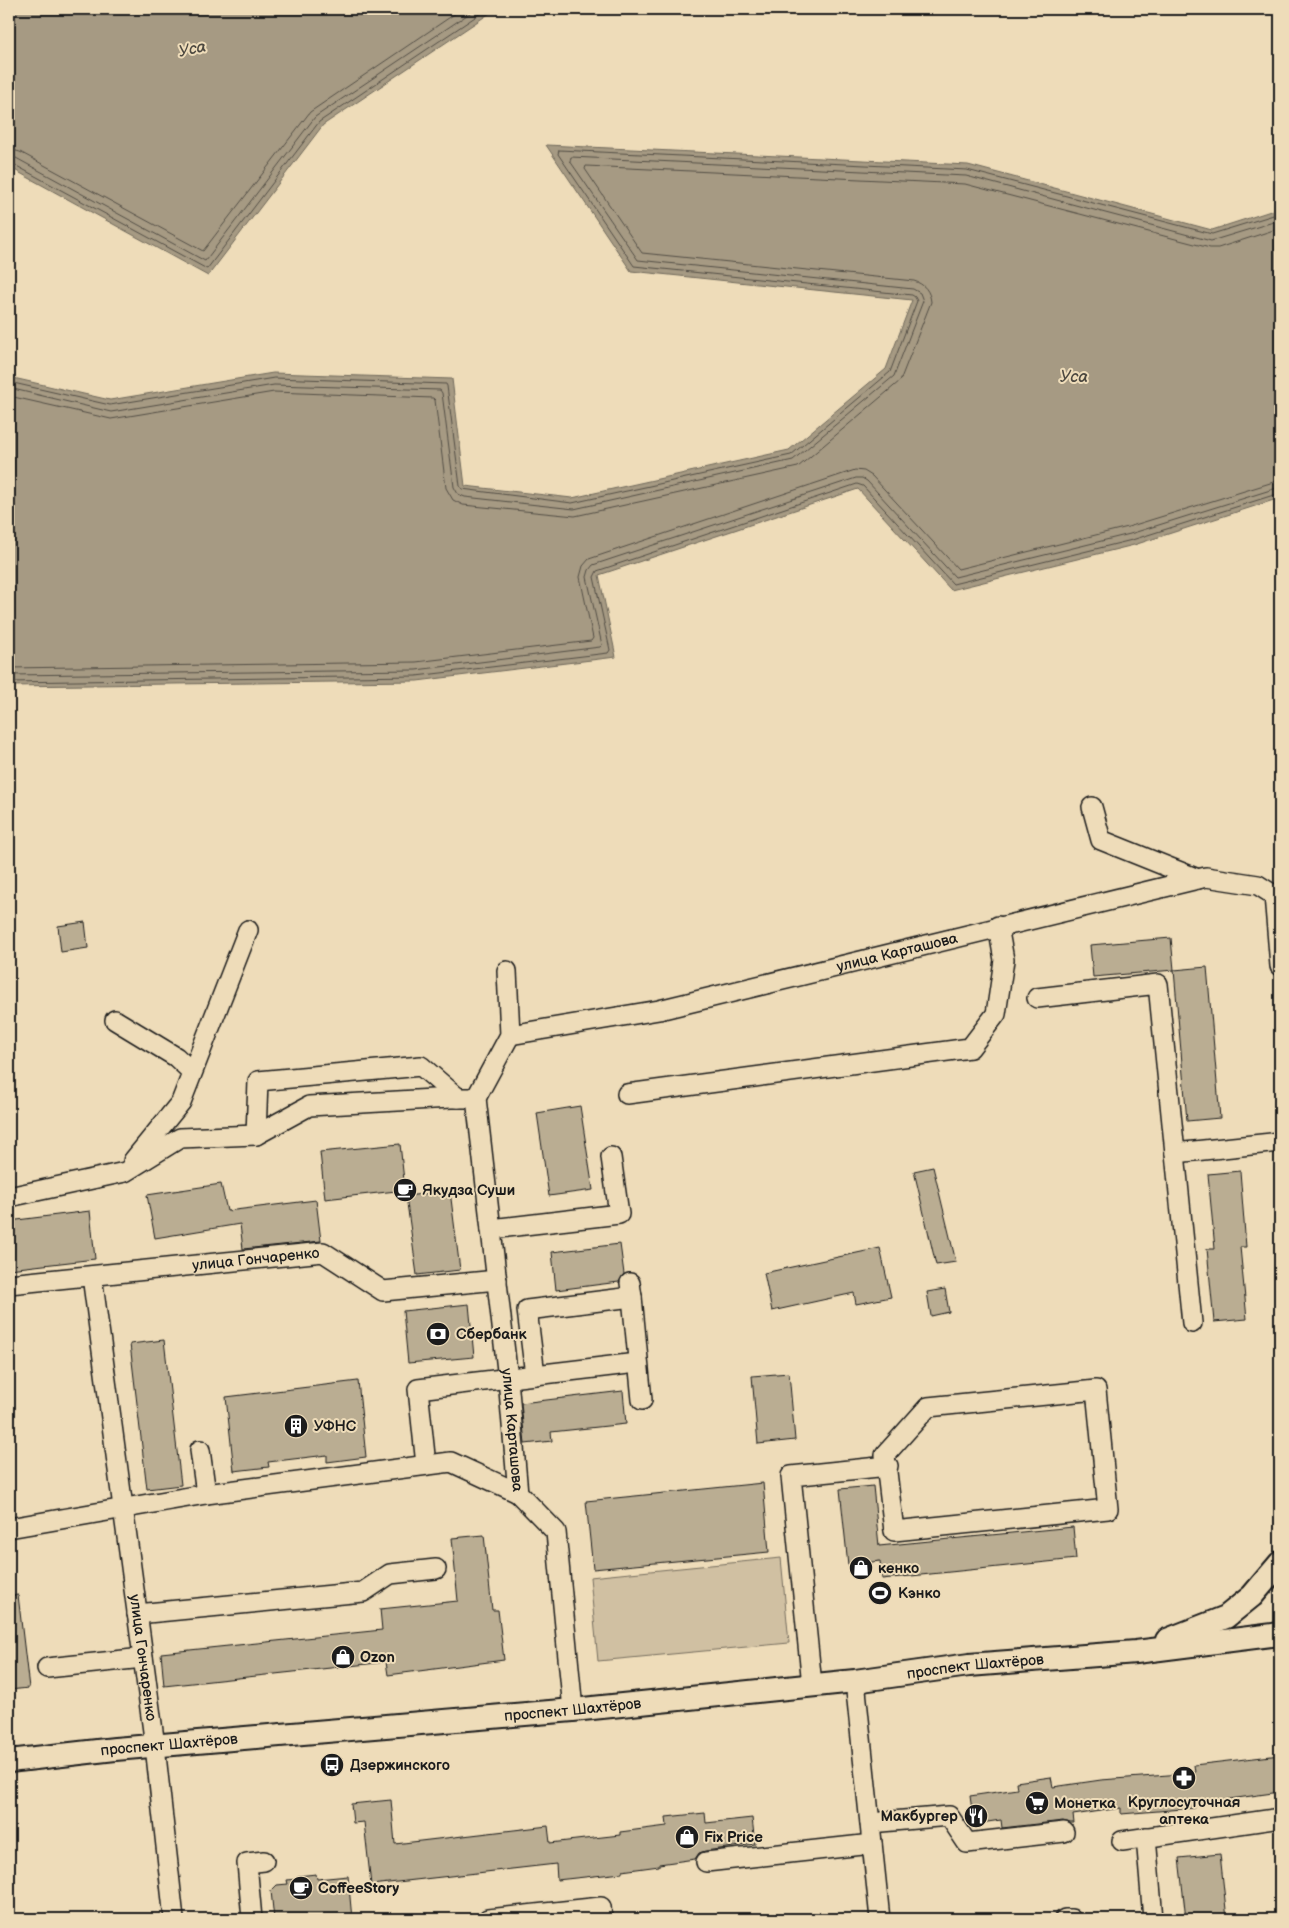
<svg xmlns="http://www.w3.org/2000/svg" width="1289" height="1928" font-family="'Balsamiq Sans',sans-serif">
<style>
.green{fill:#d0c0a2;stroke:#766e5f}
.water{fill:#a69a83;stroke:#6f685a}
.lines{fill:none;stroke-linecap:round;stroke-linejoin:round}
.shore{stroke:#534e45;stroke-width:1}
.building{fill:#baad92;stroke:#1c1c1c}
.minor-casing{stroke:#1c1c1c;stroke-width:22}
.major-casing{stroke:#1c1c1c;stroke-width:26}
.minor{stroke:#eedcb9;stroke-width:19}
.major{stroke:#eedcb9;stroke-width:22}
.labels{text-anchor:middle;stroke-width:4;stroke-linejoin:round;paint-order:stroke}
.street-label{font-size:15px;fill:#1c1c1c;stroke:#eedcb9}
.poi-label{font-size:15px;font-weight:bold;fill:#1c1c1c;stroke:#eedcb9;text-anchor:start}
.water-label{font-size:16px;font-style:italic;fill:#4c4840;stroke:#eedcb9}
</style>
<rect width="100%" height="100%" fill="#eedcb9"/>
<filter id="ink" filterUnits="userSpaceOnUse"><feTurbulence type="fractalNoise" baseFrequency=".02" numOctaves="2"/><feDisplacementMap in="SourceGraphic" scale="10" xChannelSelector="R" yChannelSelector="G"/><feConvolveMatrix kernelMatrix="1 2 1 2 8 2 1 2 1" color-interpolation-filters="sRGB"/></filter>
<g filter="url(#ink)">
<!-- green -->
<path class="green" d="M781,1558L789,1643L598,1661L590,1577Z"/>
<!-- water -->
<path class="water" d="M9,9H496L323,125L208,276L9,167Z
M546,145L968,165L1212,230L1280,208V498L1134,545L951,590L858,489L599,575L616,657L417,681L9,686V377L110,400L273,373L452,379L465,486L572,498L789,450L886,369L912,300L631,271Z"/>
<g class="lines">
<!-- shore -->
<path class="shore" d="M9,149L20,152L203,251L310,112L462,9
M9,157L16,158L205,261L315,117L476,9
M9,163L13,164L207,269L319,122L487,9
M9,382L110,405L274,378L446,384L447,386L460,486L462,489L572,503L791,455L890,372L917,301L915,297L912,295L634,266L558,154L559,150L967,170L1212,234L1280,213
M9,388L111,412L274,385L440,390L442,393L454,487L458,494L465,497L574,509L793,460L894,376L923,301L920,293L913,289L638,260L570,161L571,157L966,176L1211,241L1280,220
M9,396L111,419L274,392L433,398L435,400L446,488L453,500L463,505L575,516L798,467L900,381L931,302C930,291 924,284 914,281L642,253L585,169L586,166L965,184L1210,248H1218L1280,228
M9,668L416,662L591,641L593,638L580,577L583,566L589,559L855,470L864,471L872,476L958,569L1128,527L1280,480
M9,675L416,670L600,647L602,645L587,577L589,570L593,565L856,478H862L867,481L955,577L1130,534L1280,487
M9,682L416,676L608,653L610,650L594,577L597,571L857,484L863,486L953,584L1132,540L1280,493"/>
</g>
<!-- building -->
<path class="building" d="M85,922L88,948L61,952L58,926Z
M1171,938L1174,970L1093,977L1090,945Z
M1207,967L1220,1118L1187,1121L1174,970Z
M580,1106L593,1190L549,1196L537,1113Z
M400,1144L405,1190L325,1199L320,1152Z
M933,1167L956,1262L936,1265L914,1171Z
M1240,1171L1246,1247H1240L1247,1319L1214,1322L1207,1249H1215L1208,1174Z
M221,1184L227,1211L316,1200L321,1241L243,1249L240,1224L155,1238L147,1195Z
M450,1191L460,1270L417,1275L406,1196Z
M90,1211L95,1259L9,1269V1221Z
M620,1244L624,1274L619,1282L556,1290L552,1252Z
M880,1248L891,1297L856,1304L854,1293L772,1311L764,1273Z
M945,1289L949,1312L931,1316L927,1292Z
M469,1304L474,1357L408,1363L403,1311Z
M164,1340L181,1485L147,1489L130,1344Z
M789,1373L795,1440L758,1444L752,1376Z
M358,1381L366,1457L327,1462V1455L268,1462L269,1467L234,1471L226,1397Z
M623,1391L626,1424L551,1432L552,1441L525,1444L521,1403Z
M763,1483L769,1552L593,1569L586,1501Z
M873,1486L879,1546L1073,1527L1076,1559L882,1579L880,1561L848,1565L840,1489Z
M484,1535L492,1610H498L504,1660L388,1675L386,1662L164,1686L161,1653L382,1630L380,1609L458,1601L452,1538Z
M18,1595L29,1688L9,1690V1596Z
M1280,1755V1792L1194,1804L1195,1808L1121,1814V1808L1073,1815L1074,1823H1070L1063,1821L1002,1828L1001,1820L974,1824L970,1796L1017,1789L1016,1782L1051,1777L1053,1787L1101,1780L1195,1773L1194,1765Z
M391,1800L395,1844L548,1826L550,1843L620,1835V1832L667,1826L666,1817L705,1813L706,1823L752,1818L755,1844L705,1851L699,1853L695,1859L659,1864V1866L622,1871V1873L557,1880L556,1864L371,1885L364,1822L353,1823L351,1804Z
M1220,1854L1227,1919H1186L1179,1858Z
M316,1874L317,1879L348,1876L352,1919H274L271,1891L277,1885L288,1884L287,1880L299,1879L298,1876Z"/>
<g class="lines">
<!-- minor casing -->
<g class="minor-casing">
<g id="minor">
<path d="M1092,807L1101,840L1198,879"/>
<path d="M1274,895L1280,966"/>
<path d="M1037,998L1158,984L1175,1153L1280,1142"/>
<path d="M115,1020L176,1057L192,1072"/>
<path id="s1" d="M510,1035L659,1010L1206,877L1258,885L1280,899"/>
<path d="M627,1094L970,1048L996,1014L1004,960L998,926"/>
<path d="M476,1098L510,1035L507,971"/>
<path d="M256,1135L258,1081L421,1066L458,1098"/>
<path d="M1175,1153L1192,1323"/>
<path d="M133,1161L181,1102L248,930"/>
<path id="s2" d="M9,1197L125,1172L180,1138L256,1135L309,1106L451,1098H476L508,1379L518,1493L556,1532L573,1710"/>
<path d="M491,1229L619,1214L611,1157"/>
<path id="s3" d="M92,1276L155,1746L174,1919"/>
<path id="s4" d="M9,1284L323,1252L383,1291L497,1280"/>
<path d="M632,1297L642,1400"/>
<path d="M535,1375L637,1363"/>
<path d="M1096,1390L1108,1509L894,1531L885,1455L928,1407Z"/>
<path d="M200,1450L206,1494"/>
<path d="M426,1465L418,1389L535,1375L527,1310L632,1297L630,1283"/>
<path d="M9,1528L206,1494L451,1462L518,1493"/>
<path d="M137,1614L363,1592L390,1574L436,1569"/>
<path d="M47,1668L143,1658"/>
<path d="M855,1681L880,1919"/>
<path d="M812,1685L791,1476L888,1466"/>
<path d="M870,1823L949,1816L967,1843L1064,1832"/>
<path d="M1146,1837L1153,1919"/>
<path d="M1122,1841L1280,1818"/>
<path d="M706,1862L872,1844"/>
<path d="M252,1919L247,1863L264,1861"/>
<path d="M488,1919L601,1907L602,1919"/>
<path d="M1065,1919H1071"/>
</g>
</g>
<!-- major casing -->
<g class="major-casing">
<g id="major">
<path d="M1167,1640L1226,1617L1252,1596L1280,1563"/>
<path id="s5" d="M9,1761L115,1749L573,1710L855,1681L969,1665L1136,1652L1280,1634"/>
</g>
</g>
<!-- minor -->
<use href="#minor" class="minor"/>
<!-- major -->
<use href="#major" class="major"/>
</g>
</g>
<!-- icons -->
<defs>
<g id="cafe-disc" transform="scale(1.25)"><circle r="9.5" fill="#1c1c1c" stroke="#eedcb9"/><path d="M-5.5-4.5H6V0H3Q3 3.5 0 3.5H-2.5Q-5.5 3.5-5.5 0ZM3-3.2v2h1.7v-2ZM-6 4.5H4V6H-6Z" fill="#fff"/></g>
<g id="bank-disc" transform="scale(1.25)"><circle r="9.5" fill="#1c1c1c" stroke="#eedcb9"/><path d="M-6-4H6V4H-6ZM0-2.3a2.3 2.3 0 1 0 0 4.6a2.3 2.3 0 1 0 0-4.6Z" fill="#fff"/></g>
<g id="building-disc" transform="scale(1.25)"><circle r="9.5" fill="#1c1c1c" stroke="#eedcb9"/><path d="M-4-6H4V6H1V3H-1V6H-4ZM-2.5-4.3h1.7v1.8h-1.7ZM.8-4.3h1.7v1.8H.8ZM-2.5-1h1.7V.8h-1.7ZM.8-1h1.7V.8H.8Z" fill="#fff"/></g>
<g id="shop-disc" transform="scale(1.25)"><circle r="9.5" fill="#1c1c1c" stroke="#eedcb9"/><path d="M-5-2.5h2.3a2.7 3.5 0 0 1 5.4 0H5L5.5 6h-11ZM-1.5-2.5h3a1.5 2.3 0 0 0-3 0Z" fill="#fff"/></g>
<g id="stadium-disc" transform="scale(1.25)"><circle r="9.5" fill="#1c1c1c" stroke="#eedcb9"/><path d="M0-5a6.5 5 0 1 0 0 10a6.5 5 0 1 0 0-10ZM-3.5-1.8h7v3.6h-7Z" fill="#fff"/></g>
<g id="bus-disc" transform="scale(1.25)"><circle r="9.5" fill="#1c1c1c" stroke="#eedcb9"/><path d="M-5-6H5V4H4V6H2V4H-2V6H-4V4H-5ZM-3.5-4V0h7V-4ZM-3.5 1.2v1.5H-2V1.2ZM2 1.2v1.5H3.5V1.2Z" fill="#fff"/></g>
<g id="pharmacy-disc" transform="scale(1.25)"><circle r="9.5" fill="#1c1c1c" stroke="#eedcb9"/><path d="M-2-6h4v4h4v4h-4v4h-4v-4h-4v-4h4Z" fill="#fff"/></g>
<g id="supermarket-disc" transform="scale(1.25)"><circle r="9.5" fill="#1c1c1c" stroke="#eedcb9"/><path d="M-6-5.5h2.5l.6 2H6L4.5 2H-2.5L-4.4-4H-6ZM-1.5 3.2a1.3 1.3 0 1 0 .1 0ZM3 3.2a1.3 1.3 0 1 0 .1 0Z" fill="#fff"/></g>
<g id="restaurant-disc" transform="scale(1.25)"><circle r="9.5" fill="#1c1c1c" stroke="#eedcb9"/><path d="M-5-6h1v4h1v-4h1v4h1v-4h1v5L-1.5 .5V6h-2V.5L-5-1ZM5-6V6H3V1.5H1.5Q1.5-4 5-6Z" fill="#fff"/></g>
</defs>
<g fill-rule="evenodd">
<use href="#cafe-disc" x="405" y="1190"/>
<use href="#bank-disc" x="438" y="1334"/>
<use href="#building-disc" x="296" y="1426"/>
<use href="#shop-disc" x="861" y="1568"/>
<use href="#stadium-disc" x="880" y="1593"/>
<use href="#shop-disc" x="343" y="1657"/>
<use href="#bus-disc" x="332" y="1765"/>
<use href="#pharmacy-disc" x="1184" y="1778"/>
<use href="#supermarket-disc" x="1037" y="1803"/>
<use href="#restaurant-disc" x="976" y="1816"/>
<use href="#shop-disc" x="687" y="1837"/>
<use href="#cafe-disc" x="301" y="1888"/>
</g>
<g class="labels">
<!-- street labels -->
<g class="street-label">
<text dy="5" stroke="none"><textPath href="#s1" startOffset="396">улица Карташова</textPath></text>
<text dy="5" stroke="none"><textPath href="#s4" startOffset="248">улица Гончаренко</textPath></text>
<text dy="5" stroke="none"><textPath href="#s2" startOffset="821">улица Карташова</textPath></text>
<text dy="5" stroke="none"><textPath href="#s3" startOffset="385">улица Гончаренко</textPath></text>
<text dy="5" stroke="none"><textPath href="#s5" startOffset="971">проспект Шахтёров</textPath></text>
<text dy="5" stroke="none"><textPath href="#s5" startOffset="566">проспект Шахтёров</textPath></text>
<text dy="5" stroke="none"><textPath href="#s5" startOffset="161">проспект Шахтёров</textPath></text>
</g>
<!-- poi labels -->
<g class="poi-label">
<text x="422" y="1195">Якудза Суши</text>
<text x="456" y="1339">Сбербанк</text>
<text x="314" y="1431">УФНС</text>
<text x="878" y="1573">кенко</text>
<text x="898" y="1598">Кэнко</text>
<text x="360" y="1662">Ozon</text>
<text x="350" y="1770">Дзержинского</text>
<text x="1184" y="1807" text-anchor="middle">Круглосуточная<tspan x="1184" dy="17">аптека</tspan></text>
<text x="1054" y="1808">Монетка</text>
<text x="958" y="1821" text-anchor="end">Макбургер</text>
<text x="704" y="1842">Fix Price</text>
<text x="318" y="1893">CoffeeStory</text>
</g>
<!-- water labels -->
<g class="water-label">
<text transform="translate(192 48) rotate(-12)" y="6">Уса</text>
<text x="1074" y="382">Уса</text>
</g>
</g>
<!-- margin -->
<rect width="1289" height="1928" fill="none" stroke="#eedcb9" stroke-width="30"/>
<rect x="15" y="15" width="1259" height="1898" fill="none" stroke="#1c1c1c" stroke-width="2" filter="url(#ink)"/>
</svg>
